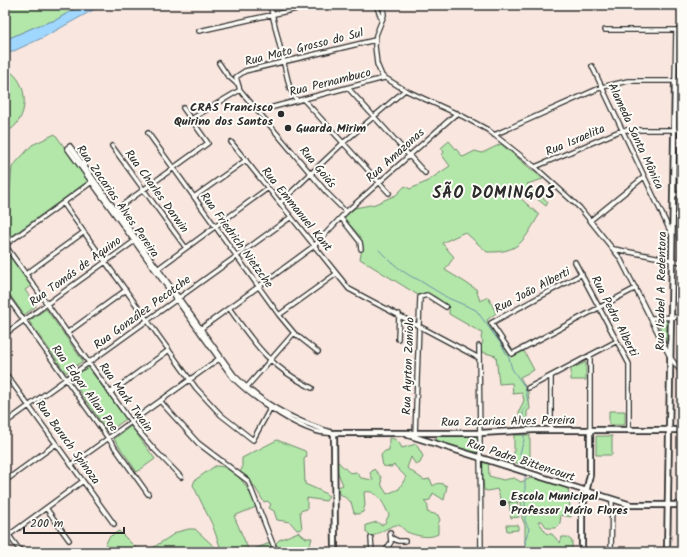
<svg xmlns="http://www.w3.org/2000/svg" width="687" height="557" font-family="Kalam,sans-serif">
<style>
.green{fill:#b2e7a9;stroke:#6e896a}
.water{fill:#a0d7ff;stroke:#7192aa}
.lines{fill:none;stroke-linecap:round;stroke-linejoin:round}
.stream{stroke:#7192aa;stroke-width:1}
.minor-casing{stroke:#2b2b2b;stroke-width:6}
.major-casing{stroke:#2b2b2b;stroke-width:8}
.minor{stroke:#fdfcf7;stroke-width:3.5}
.major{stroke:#fdfcf7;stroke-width:4.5}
.poi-dot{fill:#2b2b2b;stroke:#fdfcf7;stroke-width:1.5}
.labels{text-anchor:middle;stroke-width:4;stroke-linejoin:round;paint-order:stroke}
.street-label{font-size:12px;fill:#2b2b2b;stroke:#fdfcf7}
.poi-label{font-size:12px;font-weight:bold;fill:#2b2b2b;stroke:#fdfcf7;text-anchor:start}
.district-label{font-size:16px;font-weight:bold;letter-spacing:1px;fill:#2b2b2b;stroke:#fdfcf7}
</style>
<rect width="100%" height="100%" fill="#f8e6df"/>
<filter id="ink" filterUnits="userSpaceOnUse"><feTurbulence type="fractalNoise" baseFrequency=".025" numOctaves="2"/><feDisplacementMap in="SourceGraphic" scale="8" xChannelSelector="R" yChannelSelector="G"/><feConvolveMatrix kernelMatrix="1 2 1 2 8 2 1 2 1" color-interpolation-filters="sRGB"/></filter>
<g filter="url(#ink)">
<!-- green -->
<path class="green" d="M5,5H81L56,20L37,26L5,40Z
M6,69C31,81 30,122 5,133Z
M55,134L88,181L5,241V200L9,197L12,167L32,145Z
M449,141L463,157L475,151L482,153L501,144L543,179L527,184L548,202L546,206L526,190H522L517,195L539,215C524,240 520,253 487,252L465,232L442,243L454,257L445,270L476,289L480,301L488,297L496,313L487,320L488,324L511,357L524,351L534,370L520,377L528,392L530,409L527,411V425H520L519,412L524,400L522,393L513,394L512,383L499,384L496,356L482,352L480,348L483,342L481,338L482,333L449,314V307C439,300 431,290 418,295L360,259C365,236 358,235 344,218L355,208L375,204L396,195L405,186L410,189L426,182L450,166L442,155L444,152L441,148Z
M5,250L31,286L25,290L36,306L24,315L5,288Z
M46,309L83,361L66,373L29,321Z
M667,320V343L657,321Z
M586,362V380H571V369Z
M88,367L126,419L108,432L71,379Z
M609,411H625V425H609Z
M131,426L155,459L137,472L114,439Z
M438,435H477L478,453L437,441L436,438Z
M514,435H530V467L514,462Z
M596,436H612V455H596Z
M389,438C396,438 399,442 402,448L416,444L423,456L420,463L416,465L411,457L407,468L424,480L430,479L433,486C438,482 441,483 447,486L444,500L433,493L430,500L424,501L428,506L427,512L438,515L440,520L438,524V534C429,539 417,536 407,532C403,530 402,525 397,525C391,525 378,534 371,537L366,532V525L377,522L381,525L385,523L389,515C384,505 378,489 364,492L365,505L363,512L358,514L354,513L351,502L339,493L338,487L343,485L336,468L338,462L350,473L356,472L361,478L373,480L370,473L374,469L381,477L382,486L387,494L399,489L406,477L394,465L391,467L383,466L381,455L385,451L389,450Z
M277,440L305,451L307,456L304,459L305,484L321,491L329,496L326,501L307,498V509L300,511L302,529L297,530L290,522L277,520L274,511L269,508L271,504L267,501L264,502L249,478L240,472L242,469V458Z
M481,460H488L489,476L503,480L514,478L521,482L531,478L552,482L568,487L571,517L561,515L560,523L555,528H547L542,521H538L547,534H552L560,543L562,537H567L572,541V552H525V525L522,518L521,501L504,503L501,501L497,489L488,491L484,490Z
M215,466C236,465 250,490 256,507L234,516L249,551L270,543L273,552H222L212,524L193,485L195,480Z
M517,501L519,517L511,518L509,502Z
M506,525H518V530L507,531Z
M189,529H195L220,552H105L104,548L109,537L119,531L136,548L148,551L177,532Z
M298,532L306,538H312L308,552H279L276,543L279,540Z"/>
<!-- water -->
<path class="water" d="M81,5H102L44,37L5,55V40L37,26L56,20Z"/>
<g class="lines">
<!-- stream -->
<path class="stream" d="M379,250C386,258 408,277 417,279L448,298L476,310L501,344L509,358L512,369L525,387L528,402L526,408L523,410V427
M524,433V440L520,453L525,470
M525,475V521L529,529L525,541L526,552"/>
<!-- minor casing -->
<g class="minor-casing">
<path id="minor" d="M270,5L290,89L297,101
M376,5L382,20
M383,5L384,15L376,35L375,46L377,64L382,76L405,90L464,117L488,130L535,167L580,208L620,258L670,357L682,373
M605,30H682
M199,31L315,5
M219,63L227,75L236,83
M592,66L672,235
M348,88L425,173
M303,99L389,193
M258,111L384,78
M191,119L240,90
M148,133L279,315L294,333L318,352
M494,135L602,87L628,81H675L676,30
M231,142L349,289L479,358
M70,146L234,375C261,404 296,422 334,433C306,437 252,397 233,378L67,148Z
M112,146L186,248
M535,167L622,130H682
M673,195L682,194
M194,197L246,160
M63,203L196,388L221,415L253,440L271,407
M280,203L343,143L405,90
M114,211L208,143L183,108
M346,212L327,193L240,90L236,77L245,71L375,40
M341,218L360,242L361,249
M591,220L644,177
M5,245L134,426L154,449L181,477
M5,245L93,181
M614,249L682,262
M575,262L629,364V430
M156,270L268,188
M26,274L84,232
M582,274L491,323L512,354L636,288
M5,294L148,494
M229,308C255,345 270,367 312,388
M279,315L336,274
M652,318L682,317
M199,330L314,246L346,212L457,113
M67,333L126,290
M5,334L136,240
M398,339L399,314
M479,346L481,552
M590,355V430
M5,373L114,524
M246,388L294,333
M528,388L617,341
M110,393L169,350
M160,401L198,443L248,481L276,552
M5,423L291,217
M551,430V376
M415,435L420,297L427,295L446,307
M71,465L220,358
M5,481L56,444
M46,508L69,540
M5,530L21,552
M9,535L83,481
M371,538L372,552
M392,538L398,541H405
M385,552L391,542L390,532
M611,552L612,500"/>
</g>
<!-- major casing -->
<g class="major-casing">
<path id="major" d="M408,435L631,505H682
M335,552L334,433H480L533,430H682
M582,552V510L590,475V430
M667,552L675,81H682"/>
</g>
<!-- minor -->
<use href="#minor" class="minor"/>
<!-- major -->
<use href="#major" class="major"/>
</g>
</g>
<!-- markers -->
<g class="poi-dot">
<circle cx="281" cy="114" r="4"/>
<circle cx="288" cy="128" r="4"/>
<circle cx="503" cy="503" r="4"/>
</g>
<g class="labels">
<!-- street labels -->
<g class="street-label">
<text transform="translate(304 47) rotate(-14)" y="4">Rua Mato Grosso do Sul</text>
<text transform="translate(330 82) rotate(-14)" y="4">Rua Pernambuco</text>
<text transform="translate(636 136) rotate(65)" y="4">Alameda Santa Mônica</text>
<text transform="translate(575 140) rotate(-23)" y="4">Rua Israelita</text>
<text transform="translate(395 155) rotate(-42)" y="4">Rua Amazonas</text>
<text transform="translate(318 167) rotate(50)" y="4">Rua Goiás</text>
<text transform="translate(157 191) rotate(54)" y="4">Rua Charles Darwin</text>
<text transform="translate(118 201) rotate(55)" y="4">Rua Zacarias Alves Pereira</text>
<text transform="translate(297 209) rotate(51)" y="4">Rua Emmanuel Kant</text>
<text transform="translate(237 240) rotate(54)" y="4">Rua Friedrich Nietzche</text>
<text transform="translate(75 271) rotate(-36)" y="4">Rua Tomás de Aquino</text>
<text transform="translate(532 290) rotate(-28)" y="4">Rua João Alberti</text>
<text transform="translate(661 291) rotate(-89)" y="4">Rua Izabel A Redentora</text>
<text transform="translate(142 312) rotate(-36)" y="4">Rua González Pecotche</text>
<text transform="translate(615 316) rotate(63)" y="4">Rua Pedro Alberti</text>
<text transform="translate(408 366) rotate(-88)" y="4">Rua Ayrton Zaniolo</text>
<text transform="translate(85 388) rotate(54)" y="4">Rua Edgar Allan Poe</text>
<text transform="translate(126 397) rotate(54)" y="4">Rua Mark Twain</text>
<text transform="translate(508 421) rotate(-1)" y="4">Rua Zacarias Alves Pereira</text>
<text transform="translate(68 442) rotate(54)" y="4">Rua Baruch Spinoza</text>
<text transform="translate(521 460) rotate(18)" y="4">Rua Padre Bittencourt</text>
</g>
<!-- poi labels -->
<g class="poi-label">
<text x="273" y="111" text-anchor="end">CRAS Francisco<tspan x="273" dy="14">Quirino dos Santos</tspan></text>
<text x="296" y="132">Guarda Mirim</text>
<text x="511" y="500">Escola Municipal<tspan x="511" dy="14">Professor Mário Flores</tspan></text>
</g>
<!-- district labels -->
<g class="district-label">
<text x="494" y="198">SÃO DOMINGOS</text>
</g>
</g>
<!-- margin -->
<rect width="687" height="557" fill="none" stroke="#fdfcf7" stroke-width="20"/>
<rect x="10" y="10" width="667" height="537" fill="none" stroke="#2b2b2b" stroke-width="1.5" filter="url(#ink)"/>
<!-- scale -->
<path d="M24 527v6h100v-6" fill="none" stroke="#2b2b2b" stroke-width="2"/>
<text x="30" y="527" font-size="12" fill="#2b2b2b" stroke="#fdfcf7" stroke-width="3" paint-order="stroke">200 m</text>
</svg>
